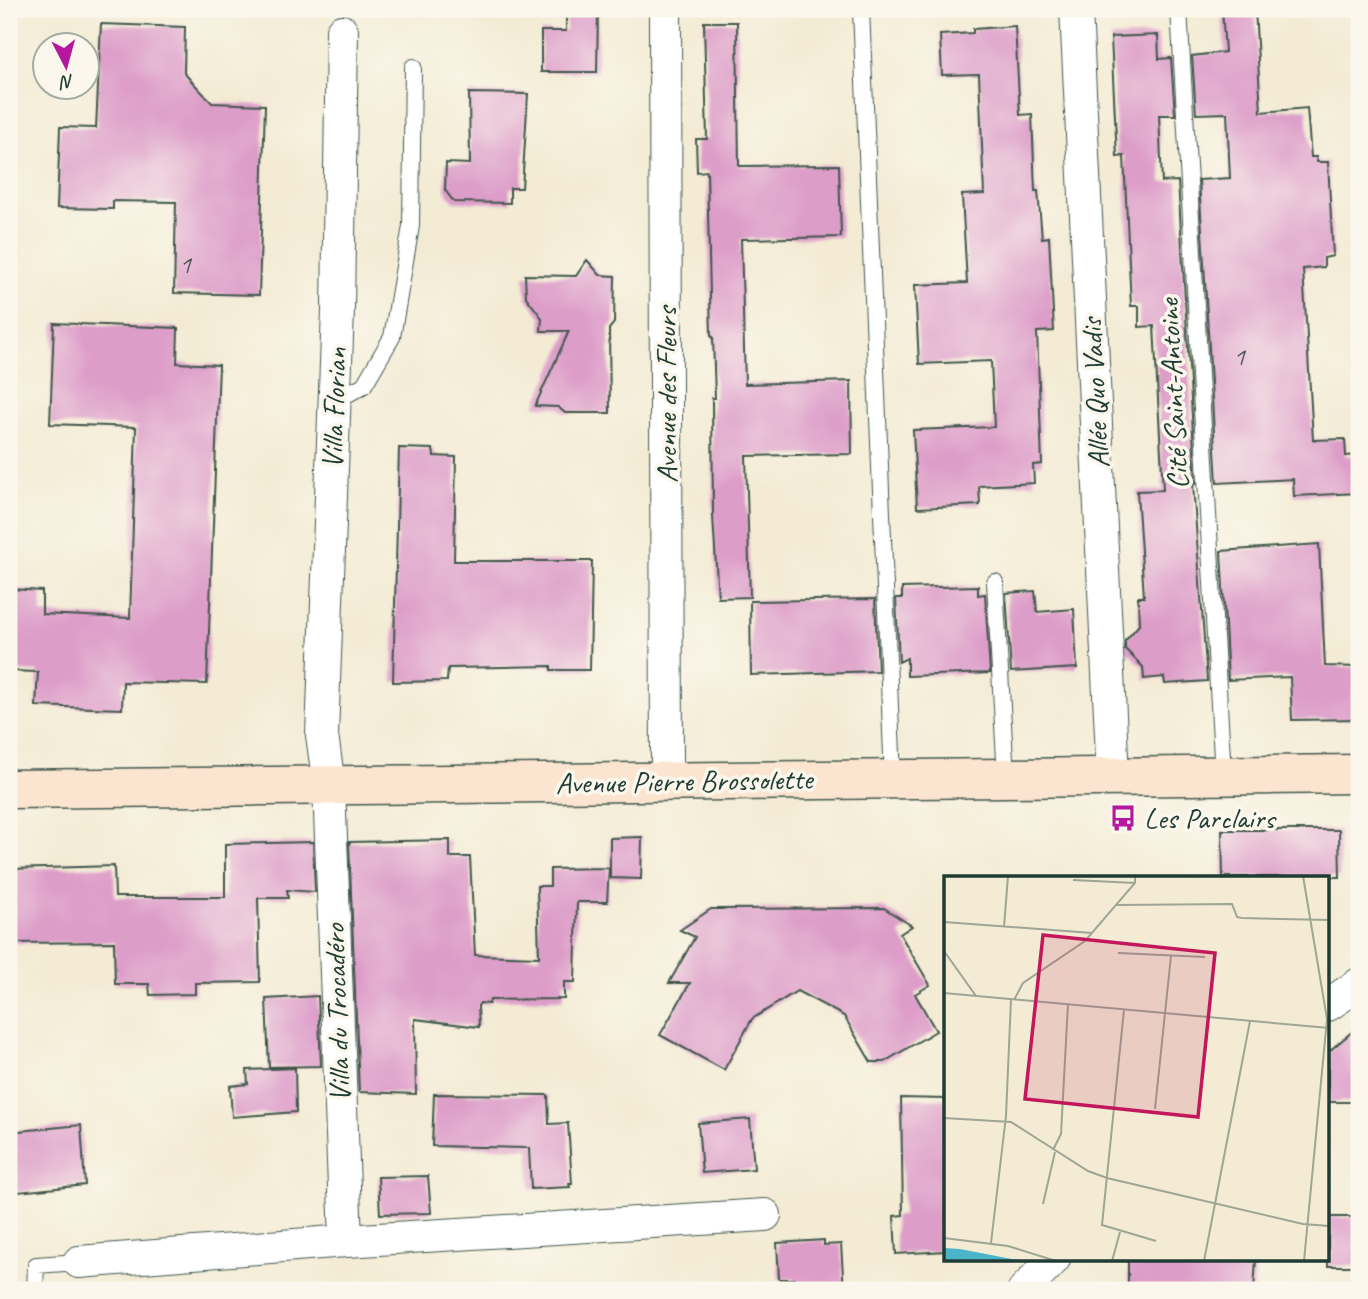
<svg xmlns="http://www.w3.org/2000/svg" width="1368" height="1299" font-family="Caveat,sans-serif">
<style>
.building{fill:#dd9dc9}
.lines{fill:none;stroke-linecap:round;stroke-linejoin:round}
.lane-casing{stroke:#3f574c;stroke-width:18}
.street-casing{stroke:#3f574c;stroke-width:34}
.secondary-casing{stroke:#3f574c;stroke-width:41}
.lane{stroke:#fff;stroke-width:16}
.street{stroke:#fff;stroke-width:32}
.secondary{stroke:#fce5d0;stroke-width:38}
.labels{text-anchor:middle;stroke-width:7;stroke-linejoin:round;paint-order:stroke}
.number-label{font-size:26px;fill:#4e5559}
.street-label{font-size:30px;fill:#1f3d34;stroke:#fbf7ec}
.poi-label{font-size:30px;fill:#1f3d34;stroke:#fbf7ec;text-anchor:start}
.inset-road{fill:none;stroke:#9ea594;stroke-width:2}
.view{fill:#c2185b;fill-opacity:0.15;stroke:#c2185b;stroke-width:3.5}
.inset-edge{fill:none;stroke:#1f3d34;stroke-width:3.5}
</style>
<rect width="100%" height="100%" fill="#fbf7ec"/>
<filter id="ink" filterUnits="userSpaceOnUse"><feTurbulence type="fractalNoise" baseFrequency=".0143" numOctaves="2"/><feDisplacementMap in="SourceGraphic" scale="14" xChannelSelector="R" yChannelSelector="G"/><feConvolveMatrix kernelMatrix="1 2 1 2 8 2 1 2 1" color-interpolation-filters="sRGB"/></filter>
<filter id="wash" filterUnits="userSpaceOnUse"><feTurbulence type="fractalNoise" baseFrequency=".00686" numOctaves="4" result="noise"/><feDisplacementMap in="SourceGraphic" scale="28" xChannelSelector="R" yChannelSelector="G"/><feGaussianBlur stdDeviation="1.57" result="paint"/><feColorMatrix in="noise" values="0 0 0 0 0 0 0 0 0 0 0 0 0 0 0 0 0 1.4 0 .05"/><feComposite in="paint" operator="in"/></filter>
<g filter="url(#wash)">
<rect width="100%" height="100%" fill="#f3ebd4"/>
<g id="blocks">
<!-- building -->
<path class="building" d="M566,9H598L597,72H541V31H566Z
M1222,9H1255L1261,112L1307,108L1311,157H1316L1317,162H1328L1333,256L1324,258V267L1303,269L1313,440L1345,439L1346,456L1359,455V493L1294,496L1293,479L1217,483L1199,180L1230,178L1227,113L1196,114L1192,56L1225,52Z
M704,22H737L739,166L839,165L841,237L741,239L745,384L851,381L852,454L746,456L750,597L718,598L713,516L712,398H715L713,337L711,336L707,171L697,172L696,139H707Z
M101,24L185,27L184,73L212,103L265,105L259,295L174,293L176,202L113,201V209L57,208L60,127L96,128Z
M1015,26L1020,115L1032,114L1035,191H1038L1042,238L1049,237L1054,331L1037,332L1042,464L1033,465L1034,483L979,486L980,505L917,508L913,430L994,427L991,361L919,364L915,285L967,283L962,195L984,194L979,74L942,75L940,35L973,33V29Z
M1158,35L1159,59L1171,58L1175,115H1159L1162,182L1178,181L1196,484H1193L1207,681L1165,684L1164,677L1144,679L1143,667L1125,649V641L1139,625L1138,597H1144L1137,491L1163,490L1154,326L1139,327V306H1131L1124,156L1117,157L1111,37Z
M469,93L528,94L522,188H510V203L454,202L445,190L446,163L470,164Z
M587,260L600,275L615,276L614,323L609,329L610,413H565L558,407L535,406L569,331H541L542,318L526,297L525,275L576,276Z
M54,323L178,328L177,363L219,365L207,684L123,682L122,709L36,706L38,672L9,671L12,589L42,591V614L130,618L136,427L50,424Z
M399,448L433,449L434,456L456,457L454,561H592L590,670H551V666L448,668L447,681L393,682Z
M1319,544L1325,666L1359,667V719L1292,720L1290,677L1228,680L1221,551Z
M978,586V595L985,594L990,673L907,676V658L899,662L896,598H902V588Z
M1035,591L1037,612L1074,609L1077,668L1011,672L1006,593Z
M875,599L878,671L751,675L750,601Z
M1222,830H1339L1340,877H1223Z
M642,837L641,879L610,878V838Z
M450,840V857H470L475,955L539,957L537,886H550V869L609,868L607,902H577L575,982H564V999L490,1000L489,1004L480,1003L478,1006L479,1027L415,1019L416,1094L359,1092L349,842Z
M313,842L315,892L287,890L288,898H258L260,982L195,983V994L150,995L149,984H115L114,942L9,943V869L114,866L115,897H225V844Z
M884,908L912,926L900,934L930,985L915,994L936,1031L884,1062H871L844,1016L797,991L752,1019L724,1070L660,1035L690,983H669L695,937L680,930L711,909Z
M318,996L321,1066L269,1067L266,999Z
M1359,1026V1102H1328V1052Z
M295,1068L296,1112L232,1117L230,1086L248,1084L247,1070Z
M434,1094L548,1095L549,1124L568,1123L572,1184H569L570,1187L531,1189L529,1148L432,1146Z
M901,1098L946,1099V1251L896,1254L894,1216L903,1215Z
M750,1119L754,1169L702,1173L698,1123Z
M81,1125L85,1185L9,1193V1132Z
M428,1176L431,1213L380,1214L378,1177Z
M1328,1217H1359V1266H1328Z
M824,1240V1245L841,1244L844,1290H796L795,1279H779L777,1243Z
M1128,1259H1256L1254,1290H1128Z"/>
</g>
</g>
<g filter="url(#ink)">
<use href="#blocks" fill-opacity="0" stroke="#3f574c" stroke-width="2"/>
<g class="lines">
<!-- lane casing -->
<g class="lane-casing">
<path id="lane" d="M861,9L893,779
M1179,9L1223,775
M335,401L364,385L392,337L411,226L413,67
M995,582L1006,778
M35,1290L36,1265L79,1262"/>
</g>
<!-- street casing -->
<g class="street-casing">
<path id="street" d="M665,9L667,781
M1076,9L1113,777
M342,31L338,310L322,735L329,785L346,1241
M1328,1005L1359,984
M79,1262L346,1241L765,1215
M1024,1290L1054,1259"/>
</g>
<!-- secondary casing -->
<g class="secondary-casing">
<path id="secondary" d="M9,789L1359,774"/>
</g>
<!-- lane -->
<use href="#lane" class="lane"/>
<!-- street -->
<use href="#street" class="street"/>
<!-- secondary -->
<use href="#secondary" class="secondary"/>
</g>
</g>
<!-- icons -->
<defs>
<g id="bus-bare" transform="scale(2.1)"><path d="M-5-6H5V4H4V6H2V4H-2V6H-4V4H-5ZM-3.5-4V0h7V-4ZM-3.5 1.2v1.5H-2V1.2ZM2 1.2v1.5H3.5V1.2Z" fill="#b5179e" stroke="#fbf7ec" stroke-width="2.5" paint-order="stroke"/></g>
</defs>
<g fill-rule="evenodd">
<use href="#bus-bare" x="1123" y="818"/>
</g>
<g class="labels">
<!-- number labels -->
<g class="number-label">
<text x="185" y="273">1</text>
<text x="1239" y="365">1</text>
</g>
<!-- street labels -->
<g class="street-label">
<text transform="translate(1095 393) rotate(-93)" y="10">Allée Quo Vadis</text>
<text transform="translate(1173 394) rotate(-93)" y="10">Cité Saint-Antoine</text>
<text transform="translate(666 395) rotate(-90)" y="10">Avenue des Fleurs</text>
<text transform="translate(334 408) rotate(-88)" y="10">Villa Florian</text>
<text transform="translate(684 781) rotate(-1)" y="10">Avenue Pierre Brossolette</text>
<text transform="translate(337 1013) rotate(-92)" y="10">Villa du Trocadéro</text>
</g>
<!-- poi labels -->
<g class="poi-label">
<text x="1144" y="828">Les Parclairs</text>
</g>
</g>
<!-- overview -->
<g transform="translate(944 876)">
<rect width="385" height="385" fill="#f3ebd4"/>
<path d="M0,372L16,373L78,385H0Z" fill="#4bb4c9"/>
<path class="inset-road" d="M359,0L383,143L360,385M129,4L191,7M173,29L288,28L293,41L298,42L385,44M0,46L148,57M60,51L64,0M0,75L32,120M174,77L261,81M0,117L385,152M70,124L79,107L141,65L191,7V0M180,134L158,349L212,365M211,233L227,80M0,242L67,246L144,295L163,302L359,348L385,350M109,274L117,258L124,128M99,328L111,276M0,362L64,370L112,385M47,367L62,240L67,123M168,385L176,356M260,385L306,145"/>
<path class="view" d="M99,59L271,77L254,241L81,223Z"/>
<rect width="385" height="385" class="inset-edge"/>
</g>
<!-- margin -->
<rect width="1368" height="1299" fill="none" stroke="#fbf7ec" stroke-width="35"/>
<!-- north arrow -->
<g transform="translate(66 66) rotate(174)"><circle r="33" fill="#fbf7ec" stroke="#a3ada2" stroke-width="2"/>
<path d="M0-5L12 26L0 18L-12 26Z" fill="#b5179e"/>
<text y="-10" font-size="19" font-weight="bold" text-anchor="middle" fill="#1f3d34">N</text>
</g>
</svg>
